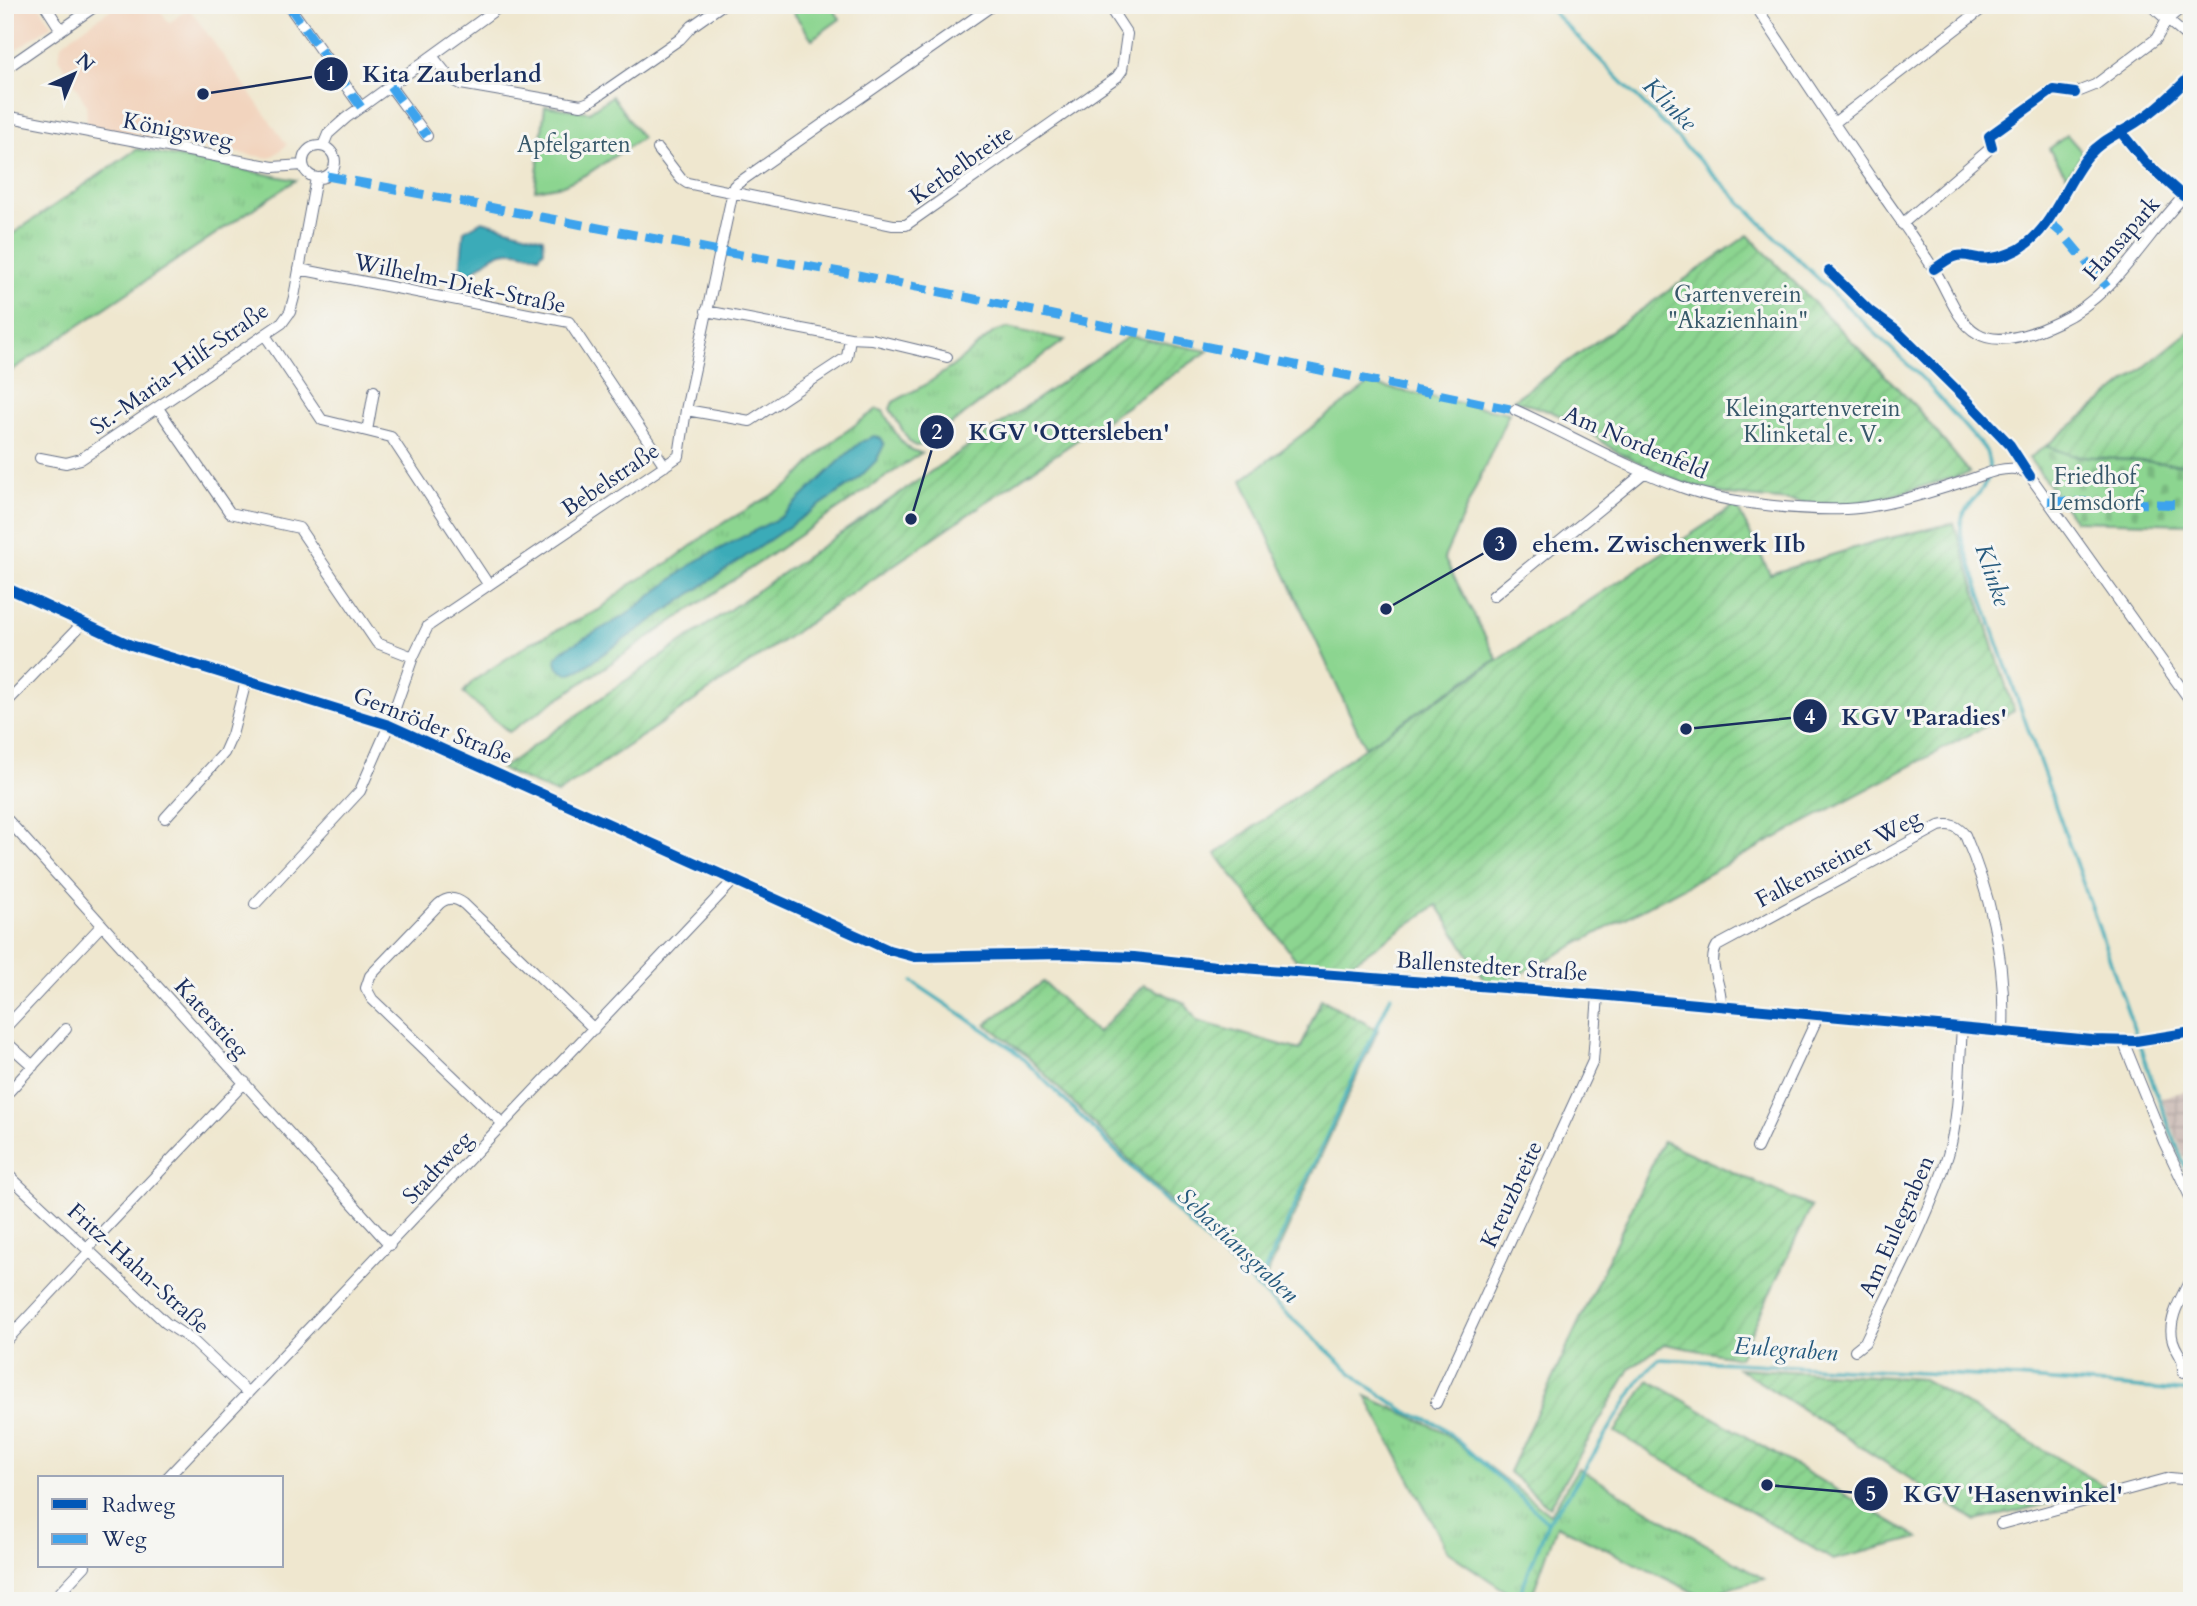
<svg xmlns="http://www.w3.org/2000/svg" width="2197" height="1606" font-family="Cardo,serif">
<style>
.built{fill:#f2d4be}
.industrial{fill:url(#industrial-grid)}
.grass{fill:url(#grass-tufts);stroke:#548277;stroke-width:2}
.cemetery{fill:url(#cemetery-stones);stroke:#548277;stroke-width:2}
.park{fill:#8cd590;stroke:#548277;stroke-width:2}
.garden{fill:url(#garden-furrows);stroke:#548277;stroke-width:2}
.water{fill:#3babb8;stroke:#2b6d8b;stroke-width:2}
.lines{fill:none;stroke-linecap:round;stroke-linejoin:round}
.stream{stroke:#3babb8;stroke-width:3.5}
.street-casing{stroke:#656f86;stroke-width:12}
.street{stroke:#fff;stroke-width:10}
.quiet{stroke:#3da3ed;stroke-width:9;stroke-dasharray:18 9;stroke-linecap:butt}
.cycleway-casing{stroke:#f6f6f2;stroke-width:15}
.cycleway{stroke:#0057b8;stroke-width:10}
.labels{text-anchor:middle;stroke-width:6;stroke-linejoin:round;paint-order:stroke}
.street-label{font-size:23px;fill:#1b2f5e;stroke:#f6f6f2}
.park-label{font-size:23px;fill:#37586a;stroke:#f6f6f2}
.water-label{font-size:24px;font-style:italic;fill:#265a7e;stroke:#f6f6f2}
.leader{fill:none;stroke:#1b2f5e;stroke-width:2.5}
.callout-dot{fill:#1b2f5e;stroke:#f6f6f2;stroke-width:2.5}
.mark-label{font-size:21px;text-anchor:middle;font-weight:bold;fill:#fff}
.callout-label{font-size:24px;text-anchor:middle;font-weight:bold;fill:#1b2f5e;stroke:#f6f6f2;stroke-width:6;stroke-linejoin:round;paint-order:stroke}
</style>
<defs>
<pattern id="industrial-grid" width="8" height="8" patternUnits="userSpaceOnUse" patternTransform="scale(1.75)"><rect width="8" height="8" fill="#cfc0ba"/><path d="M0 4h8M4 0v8" fill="none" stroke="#b1a5a2"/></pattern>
<pattern id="grass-tufts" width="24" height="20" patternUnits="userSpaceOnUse" patternTransform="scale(1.75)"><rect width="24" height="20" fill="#8cd590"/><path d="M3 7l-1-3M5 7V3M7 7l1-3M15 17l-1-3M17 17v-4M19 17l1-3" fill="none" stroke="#78b77f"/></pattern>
<pattern id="cemetery-stones" width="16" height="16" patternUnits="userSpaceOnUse" patternTransform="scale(1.75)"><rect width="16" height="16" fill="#8cd590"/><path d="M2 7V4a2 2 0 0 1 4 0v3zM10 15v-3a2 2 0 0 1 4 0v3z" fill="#78b77f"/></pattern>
<pattern id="garden-furrows" width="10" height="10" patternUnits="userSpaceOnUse" patternTransform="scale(1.75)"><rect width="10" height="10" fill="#8cd590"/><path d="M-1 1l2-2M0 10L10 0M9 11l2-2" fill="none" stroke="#78b77f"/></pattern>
</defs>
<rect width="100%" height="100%" fill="#f6f6f2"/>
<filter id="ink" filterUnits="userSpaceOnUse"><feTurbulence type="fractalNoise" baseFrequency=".0143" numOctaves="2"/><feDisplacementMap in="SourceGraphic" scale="14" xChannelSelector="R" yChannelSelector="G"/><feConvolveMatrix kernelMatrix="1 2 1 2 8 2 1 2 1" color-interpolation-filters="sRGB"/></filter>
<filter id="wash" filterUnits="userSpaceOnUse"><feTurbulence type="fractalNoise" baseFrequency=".00686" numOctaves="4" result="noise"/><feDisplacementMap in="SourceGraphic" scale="28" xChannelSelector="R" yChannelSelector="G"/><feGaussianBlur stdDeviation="1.57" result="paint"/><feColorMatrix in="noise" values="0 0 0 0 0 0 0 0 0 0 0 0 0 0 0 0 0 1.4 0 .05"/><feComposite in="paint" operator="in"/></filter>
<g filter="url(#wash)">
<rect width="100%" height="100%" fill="#efe7cf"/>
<!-- built -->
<path class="built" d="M5,5H39L52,25L5,57Z
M117,5H156L169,23L189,8L287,145L270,158L192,146L87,124L86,104L59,59L61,44Z"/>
<!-- industrial -->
<path class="industrial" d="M2192,1089V1153L2184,1157L2161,1098Z"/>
<!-- grass -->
<path class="grass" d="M137,149L296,180L5,375V239Z
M1007,328L1065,340C1017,374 971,411 922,445L915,446L909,441L890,409L893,402L925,385L953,366L994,332Z
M877,409L883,411C893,427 900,449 921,453L509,732L463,693L473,681L530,643L599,610L628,586L671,561L715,528L791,484L816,457L841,435Z
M1366,1396L1439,1429L1550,1514L1578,1468L1764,1579L1701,1596L1557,1525L1530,1601H1507L1510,1594L1448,1552Z"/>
<!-- cemetery -->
<path class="cemetery" d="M2046,446L2071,455L2189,465L2192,463V524L2075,521L2029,458Z"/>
<!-- park -->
<path class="park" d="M788,5H831L840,19L812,39Z
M612,96L642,138L587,174L563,185L535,190L545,106L589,112Z
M2067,135L2083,153L2067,176L2049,149Z
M1369,384L1509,413L1444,558L1497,659L1365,747L1242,480Z"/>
<!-- garden -->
<path class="garden" d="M1748,235L1916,407L1970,473L1886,497L1851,504L1809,503L1728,495L1683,483L1617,452L1572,421L1552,412L1513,400Z
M2192,329V463L2189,465L2071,455L2046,446Z
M1129,336L1208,351L557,794L501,769L615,688Z
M1736,505L1770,574L1877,541L1954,523L2014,711L1509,980L1512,984L1486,982L1437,905L1346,967L1297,961L1216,854L1365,747Z
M1043,982L1097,1033L1144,985L1185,1003L1197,1021L1300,1050L1321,999L1378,1030L1261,1288L1148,1179L1026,1055L986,1024Z
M1663,1141L1811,1207L1739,1358L1664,1344L1630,1369L1549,1507L1509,1472Z
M1738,1368L1923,1379L2110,1489L1976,1521Z
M1649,1380L1919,1538L1833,1560L1615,1432Z"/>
<!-- water -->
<path class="water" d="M482,221L543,238L544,250L539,256C502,246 499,250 470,274L460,271L464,231Z
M874,436L882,439L884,445L876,461L857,480L581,669L568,674C559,671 556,667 556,658L563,650L626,615L696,561L781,517L848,453L861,442Z"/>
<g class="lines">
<!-- stream -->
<path class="stream" d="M1546,5L1778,240L1923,379L1986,451C2002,498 1952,496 1962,539C2003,660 2046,780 2089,900C2123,995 2153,1091 2192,1184
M913,982L1014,1050L1205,1240L1361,1381L1405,1411L1440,1425L1548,1522
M1257,1288L1391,996
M1517,1601L1548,1522L1570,1492L1641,1378L1659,1359L2016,1378L2192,1392"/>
</g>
</g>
<g filter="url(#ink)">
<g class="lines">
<!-- street casing -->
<g class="street-casing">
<path id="street" d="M45,5L61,30
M1755,5C1794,64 1833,123 1873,181C1893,210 1914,238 1933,268C1947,288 1956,321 1977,333C1999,347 2037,332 2058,322C2118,294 2146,232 2192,188
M2150,5L2192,41
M289,6L361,107
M432,56L450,78L461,84L581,105L589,102L680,39L692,26L722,5
M5,69L97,5
M390,86L427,136
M2075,93L2095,85L2156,39L2167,20L2185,5
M5,116L273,167L303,165
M1834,123L1987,5
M303 162a16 16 0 1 1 32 0a16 16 0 1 1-32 0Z
M323,146L328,134L346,118L502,5
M658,149L681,179L687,183L893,225H906L1117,77L1122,70L1127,34L1108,5
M1902,224L1992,147
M299,269L569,322L665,466
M265,335L322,420L367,431L374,391
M850,338L872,339L947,357
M158,408L230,513L299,528L377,643L413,657
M686,410L750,421L847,357L850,338L706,311
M1515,410C1571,435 1626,468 1684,488C1725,503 1802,511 1846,509C1881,508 1932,492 1965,481C1982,476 1998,467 2016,469C2022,470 2026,472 2030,476L2192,703
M367,431L391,437L488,584
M40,458L66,463L81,459L282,323L290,312L294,297L316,178
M5,587L131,645L389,725L889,950L915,957L1063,954L1134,957L1216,966L1598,995L2092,1040L2136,1041L2192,1032
M1493,596L1645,472
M5,704L82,624
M5,817L390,1245
M165,818L224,753L232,735L246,681
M255,904L360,791L389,725L413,657L428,626L679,456L686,410L734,186L993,5
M1721,1005C1722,982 1706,964 1717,946L1939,826C1951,823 1957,826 1965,835C1992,898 2006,962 2003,1031
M5,1028L102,925
M5,1041L33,1066
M2123,1041L2164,1142L2192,1201
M5,1096L66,1029
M503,1124L372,999L366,988L370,976L439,904C447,897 455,897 464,904L594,1029
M1757,1148L1815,1023L1816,1014
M5,1172L166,1323L192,1340L248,1393
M87,1248L245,1082
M5,1342L90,1251
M1855,1350L1865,1342C1894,1281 1928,1220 1948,1155C1960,1115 1959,1069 1962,1027
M2183,1372C2183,1353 2178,1356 2173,1341C2166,1320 2183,1295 2192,1276
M1436,1403L1593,1061L1598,995
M167,1478L733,881
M2001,1524L2170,1478L2192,1480
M52,1601L85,1566"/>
</g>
<!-- street -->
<use href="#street" class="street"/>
<!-- quiet -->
<path class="quiet" d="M491,5L494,10
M289,6L361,107
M390,86L427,136
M327,176L719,251L858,275L1515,410
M2049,222L2063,234L2107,287
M2048,501L2192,505"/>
<!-- cycleway casing -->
<g class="cycleway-casing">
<path id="cycleway" d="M2120,131L2145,162L2183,196
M1992,147L1989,136L2053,90L2075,93
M1934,269C1941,265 1949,257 1957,256C1964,254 1972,257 1978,258C1993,260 2006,256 2019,249C2054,228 2063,186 2088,156C2103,138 2122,133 2140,120C2160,107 2176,91 2192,74
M1829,271L1870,311L1896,330L1964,397L2010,445L2030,476
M5,587L131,645L389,725L889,950L915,957L1063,954L1134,957L1216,966L1598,995L2092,1040L2136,1041L2192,1032"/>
</g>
<!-- cycleway -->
<use href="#cycleway" class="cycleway"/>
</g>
</g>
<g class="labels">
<!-- street labels -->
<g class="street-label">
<text transform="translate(178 130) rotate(11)" y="8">Königsweg</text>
<text transform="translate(961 164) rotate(-35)" y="8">Kerbelbreite</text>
<text transform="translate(2121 238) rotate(-49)" y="8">Hansapark</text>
<text transform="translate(460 283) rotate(12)" y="8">Wilhelm-Diek-Straße</text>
<text transform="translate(179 368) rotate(-35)" y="8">St.-Maria-Hilf-Straße</text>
<text transform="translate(1636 442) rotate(23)" y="8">Am Nordenfeld</text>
<text transform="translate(610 479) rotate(-34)" y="8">Bebelstraße</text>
<text transform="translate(433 725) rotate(22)" y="8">Gernröder Straße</text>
<text transform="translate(1838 858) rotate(-28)" y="8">Falkensteiner Weg</text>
<text transform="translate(1492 966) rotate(4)" y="8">Ballenstedter Straße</text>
<text transform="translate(212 1018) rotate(48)" y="8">Katerstieg</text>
<text transform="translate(437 1167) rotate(-47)" y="8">Stadtweg</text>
<text transform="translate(1511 1194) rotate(-65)" y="8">Kreuzbreite</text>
<text transform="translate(1896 1226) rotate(-66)" y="8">Am Eulegraben</text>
<text transform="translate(139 1268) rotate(42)" y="8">Fritz-Hahn-Straße</text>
</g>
<!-- park labels -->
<g class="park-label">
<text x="574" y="152">Apfelgarten</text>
<text x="1738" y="302">Gartenverein<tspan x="1738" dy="26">"Akazienhain"</tspan></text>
<text x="1813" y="416">Kleingartenverein<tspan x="1813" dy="26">Klinketal e. V.</tspan></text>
<text x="2095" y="484">Friedhof<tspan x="2095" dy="26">Lemsdorf</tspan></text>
</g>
<!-- water labels -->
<g class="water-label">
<text transform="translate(1670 104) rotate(45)" y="8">Klinke</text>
<text transform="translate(1993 575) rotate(71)" y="8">Klinke</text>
<text transform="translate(1238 1245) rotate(43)" y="8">Sebastiansgraben</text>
<text transform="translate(1786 1349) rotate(4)" y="8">Eulegraben</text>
</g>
</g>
<!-- callouts -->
<path class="leader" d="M203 94L331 74M911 519L937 432M1386 609L1500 544M1686 729L1810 716M1767 1485L1871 1494"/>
<g class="callout-dot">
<circle cx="203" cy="94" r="7"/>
<circle cx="911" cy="519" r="7"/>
<circle cx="1386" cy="609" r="7"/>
<circle cx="1686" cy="729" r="7"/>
<circle cx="1767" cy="1485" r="7"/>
<circle cx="331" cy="74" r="18"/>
<circle cx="937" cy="432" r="18"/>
<circle cx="1500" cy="544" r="18"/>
<circle cx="1810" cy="716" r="18"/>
<circle cx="1871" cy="1494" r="18"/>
</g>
<g class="mark-label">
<text x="331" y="81">1</text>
<text x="937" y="439">2</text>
<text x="1500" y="551">3</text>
<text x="1810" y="724">4</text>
<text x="1871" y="1501">5</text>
</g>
<g class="callout-label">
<text x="452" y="82">Kita Zauberland</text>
<text x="1069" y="440">KGV 'Ottersleben'</text>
<text x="1669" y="552">ehem. Zwischenwerk IIb</text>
<text x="1924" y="725">KGV 'Paradies'</text>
<text x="2013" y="1502">KGV 'Hasenwinkel'</text>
</g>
<!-- margin -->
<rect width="2197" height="1606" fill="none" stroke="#f6f6f2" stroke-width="28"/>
<!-- legend -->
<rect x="38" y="1476" width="245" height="91" fill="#f6f6f2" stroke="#9ea6b7" stroke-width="2"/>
<rect x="52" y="1499" width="35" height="10" fill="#0057b8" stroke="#9ea6b7" stroke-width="2"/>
<text x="102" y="1512" font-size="21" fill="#1b2f5e">Radweg</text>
<rect x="52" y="1534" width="35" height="10" fill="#3da3ed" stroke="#9ea6b7" stroke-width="2"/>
<text x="102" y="1546" font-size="21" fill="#1b2f5e">Weg</text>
<!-- north arrow -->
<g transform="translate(74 74) rotate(44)" stroke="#f6f6f2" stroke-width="5" paint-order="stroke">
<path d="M0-5L12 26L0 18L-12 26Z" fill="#1b2f5e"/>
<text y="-10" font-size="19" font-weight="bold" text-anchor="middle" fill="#1b2f5e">N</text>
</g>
</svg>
